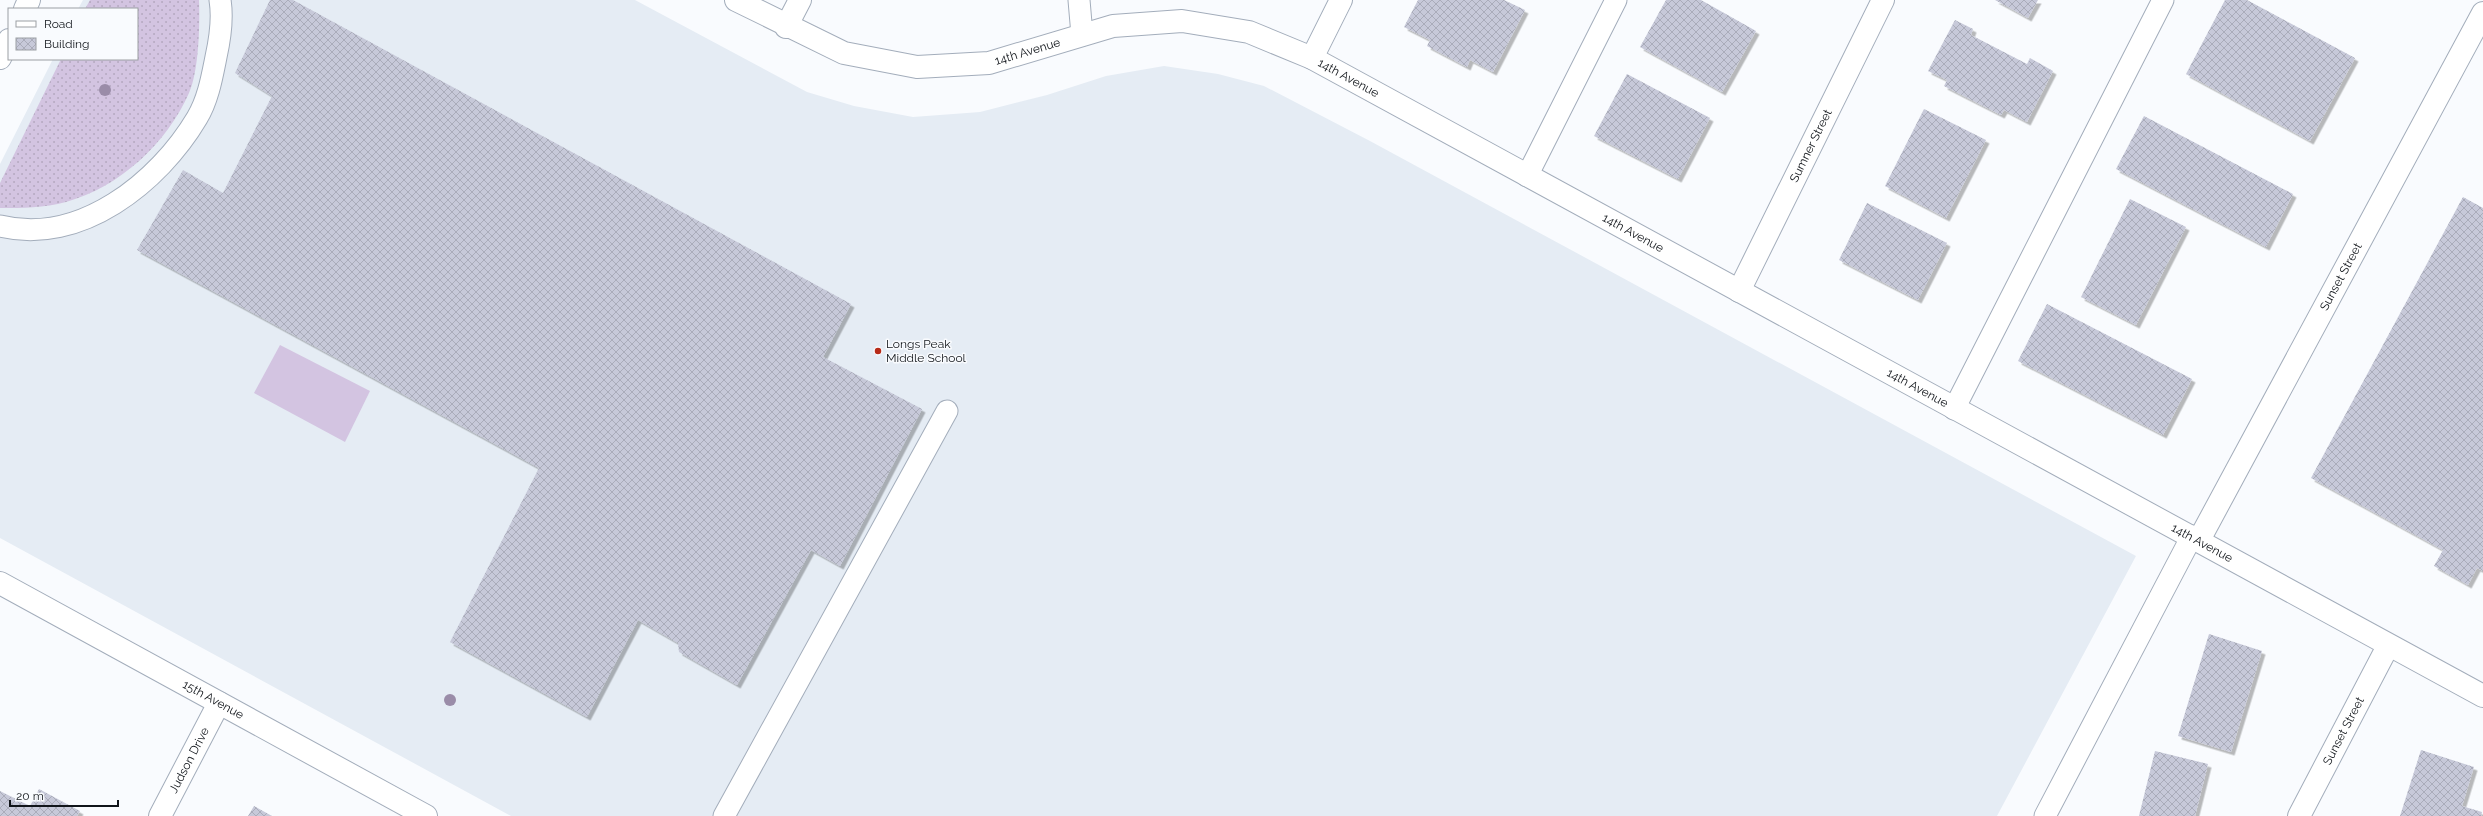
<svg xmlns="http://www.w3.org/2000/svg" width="2483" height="816" font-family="Raleway,sans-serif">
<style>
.built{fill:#e5ecf4}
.grass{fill:url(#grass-dots)}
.garden{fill:#d3c4e1}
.building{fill:url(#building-cross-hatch);filter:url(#shadow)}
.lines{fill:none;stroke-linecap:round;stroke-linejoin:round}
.service-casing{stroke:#a3adbb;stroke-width:23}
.minor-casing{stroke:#a3adbb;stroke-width:24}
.tertiary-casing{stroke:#a3adbb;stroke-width:24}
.service{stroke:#fff;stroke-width:21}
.minor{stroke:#fff;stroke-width:22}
.tertiary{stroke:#fff;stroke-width:22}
.tree{fill:#9a8ca8}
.poi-dot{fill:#b72a17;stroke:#f9fbfe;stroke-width:1.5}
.labels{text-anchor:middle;stroke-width:3;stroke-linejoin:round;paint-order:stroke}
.street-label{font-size:12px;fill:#11151a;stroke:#f9fbfe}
.poi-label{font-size:12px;fill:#11151a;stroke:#f9fbfe;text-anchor:start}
</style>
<defs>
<pattern id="grass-dots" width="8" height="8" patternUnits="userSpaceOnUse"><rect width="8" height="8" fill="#d3c4e1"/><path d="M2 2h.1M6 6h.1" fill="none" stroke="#b4a8c0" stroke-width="1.8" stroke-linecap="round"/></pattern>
<pattern id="building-cross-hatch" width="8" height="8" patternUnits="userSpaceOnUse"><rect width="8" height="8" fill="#c7c9d9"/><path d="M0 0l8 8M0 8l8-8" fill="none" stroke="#aaacba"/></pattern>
<filter id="shadow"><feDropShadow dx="3.5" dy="3.5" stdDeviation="0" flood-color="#0004"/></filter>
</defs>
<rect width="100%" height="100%" fill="#f9fbfe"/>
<!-- built -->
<path class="built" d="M83,0H635L807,92L854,106L913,117L980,112L1047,95L1106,76L1164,66L1218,74L1264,86L1370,141L2136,556L1997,816H511L0,538V164L53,59H137V9H78Z"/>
<!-- grass -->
<path class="grass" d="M90,0H199C200,24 199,71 189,93C167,143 120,187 66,202C44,208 22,208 0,208V183L61,59H137V9H85Z"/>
<!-- garden -->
<path class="garden" d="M280,345L370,391L345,442L254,393Z"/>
<!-- building -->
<path class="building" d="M270,0H293L851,304L823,357L922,409L840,566L811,550L737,685L679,652L678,643L638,620L587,717L450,642L539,468L137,250L183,170L223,193L272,96L235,73Z
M1418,0H1504L1525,10L1493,72L1470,60L1467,67L1427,46L1430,40L1404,27Z
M1666,0H1701L1756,31L1722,92L1640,47Z
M1995,0H2038L2028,18Z
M2225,0H2247L2355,58L2310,141L2186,74Z
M1955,20L1973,29L1971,35L2027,64L2030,58L2053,71L2027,122L2004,110L2001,115L1944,86L1947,80L1928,71Z
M1627,74L1710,118L1678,179L1594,136Z
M1924,109L1986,140L1946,218L1885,186Z
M2144,116L2293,194L2266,247L2116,169Z
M2463,197L2483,208V571L2477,568L2468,585L2434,566L2443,550L2311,478Z
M2130,199L2186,227L2136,325L2081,297Z
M1867,203L1947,243L1918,300L1839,260Z
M2047,304L2192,379L2163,435L2018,361Z
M2209,634L2262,651L2231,752L2178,736Z
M2421,750L2474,767L2462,806L2482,812L2481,816H2400Z
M2155,751L2208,764L2195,816H2139Z
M39,789L80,811L77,816H0V791L30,806Z
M254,806L272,816H248Z"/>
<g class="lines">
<!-- service casing -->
<g class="service-casing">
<path id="service" d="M1079,0L1082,35
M1527,176L1616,0
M0,226C80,246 159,182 197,118C208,100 212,77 216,57C220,39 223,18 220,0
M1954,409L2163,0
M724,816L947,411
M2045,816L2192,536"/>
</g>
<!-- minor casing -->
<g class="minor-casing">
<g id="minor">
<path id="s1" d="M736,0L844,53L917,67L989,63L1113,26L1182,21L1249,32L1312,58L2483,696"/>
<path d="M786,27L800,0"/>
<path d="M1312,58L1341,0"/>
<path id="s2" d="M1739,291L1883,0"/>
<path id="s3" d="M2199,540L2483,13"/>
<path id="s4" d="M160,816L219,703"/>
<path id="s5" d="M2299,816L2388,646"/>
</g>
</g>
<!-- tertiary casing -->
<g class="tertiary-casing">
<g id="tertiary">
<path d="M25,9L29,0"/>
<path d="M0,58L9,40"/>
<path id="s6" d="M0,583L426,816"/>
</g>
</g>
<!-- service -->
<use href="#service" class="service"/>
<!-- minor -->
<use href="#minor" class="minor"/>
<!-- tertiary -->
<use href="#tertiary" class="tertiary"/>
</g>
<!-- trees -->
<g class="tree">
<circle cx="105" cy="90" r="6"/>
<circle cx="450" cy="700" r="6"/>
</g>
<!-- markers -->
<circle class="poi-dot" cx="878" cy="351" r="4"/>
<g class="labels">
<!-- street labels -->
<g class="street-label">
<text dy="4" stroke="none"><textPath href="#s1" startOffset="307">14th Avenue</textPath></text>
<text dy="4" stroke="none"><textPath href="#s1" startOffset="643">14th Avenue</textPath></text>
<text dy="4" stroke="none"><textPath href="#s2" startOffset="162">Sumner Street</textPath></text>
<text dy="4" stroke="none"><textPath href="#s1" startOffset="967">14th Avenue</textPath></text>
<text dy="4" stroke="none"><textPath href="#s3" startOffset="299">Sunset Street</textPath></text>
<text dy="4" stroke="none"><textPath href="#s1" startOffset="1291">14th Avenue</textPath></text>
<text dy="4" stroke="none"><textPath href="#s1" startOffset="1615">14th Avenue</textPath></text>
<text dy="4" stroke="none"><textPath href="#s6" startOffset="243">15th Avenue</textPath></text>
<text dy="4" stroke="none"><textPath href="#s5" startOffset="96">Sunset Street</textPath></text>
<text dy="4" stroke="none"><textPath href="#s4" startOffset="63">Judson Drive</textPath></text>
</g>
<!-- poi labels -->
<g class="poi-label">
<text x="886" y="348">Longs Peak<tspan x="886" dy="14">Middle School</tspan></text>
</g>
</g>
<!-- legend -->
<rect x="8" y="8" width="130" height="52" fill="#f9fbfe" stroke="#9c9fa3"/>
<rect x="16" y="21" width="20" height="6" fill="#ffffff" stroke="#9c9fa3"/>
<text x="44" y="28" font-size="12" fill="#11151a">Road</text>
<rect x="16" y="38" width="20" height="12" fill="url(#building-cross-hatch)" stroke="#9c9fa3"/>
<text x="44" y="48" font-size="12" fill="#11151a">Building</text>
<!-- scale -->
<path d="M10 800v6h108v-6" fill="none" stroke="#11151a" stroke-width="2"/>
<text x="16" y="800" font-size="12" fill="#11151a" stroke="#f9fbfe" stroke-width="3" paint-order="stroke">20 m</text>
</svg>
